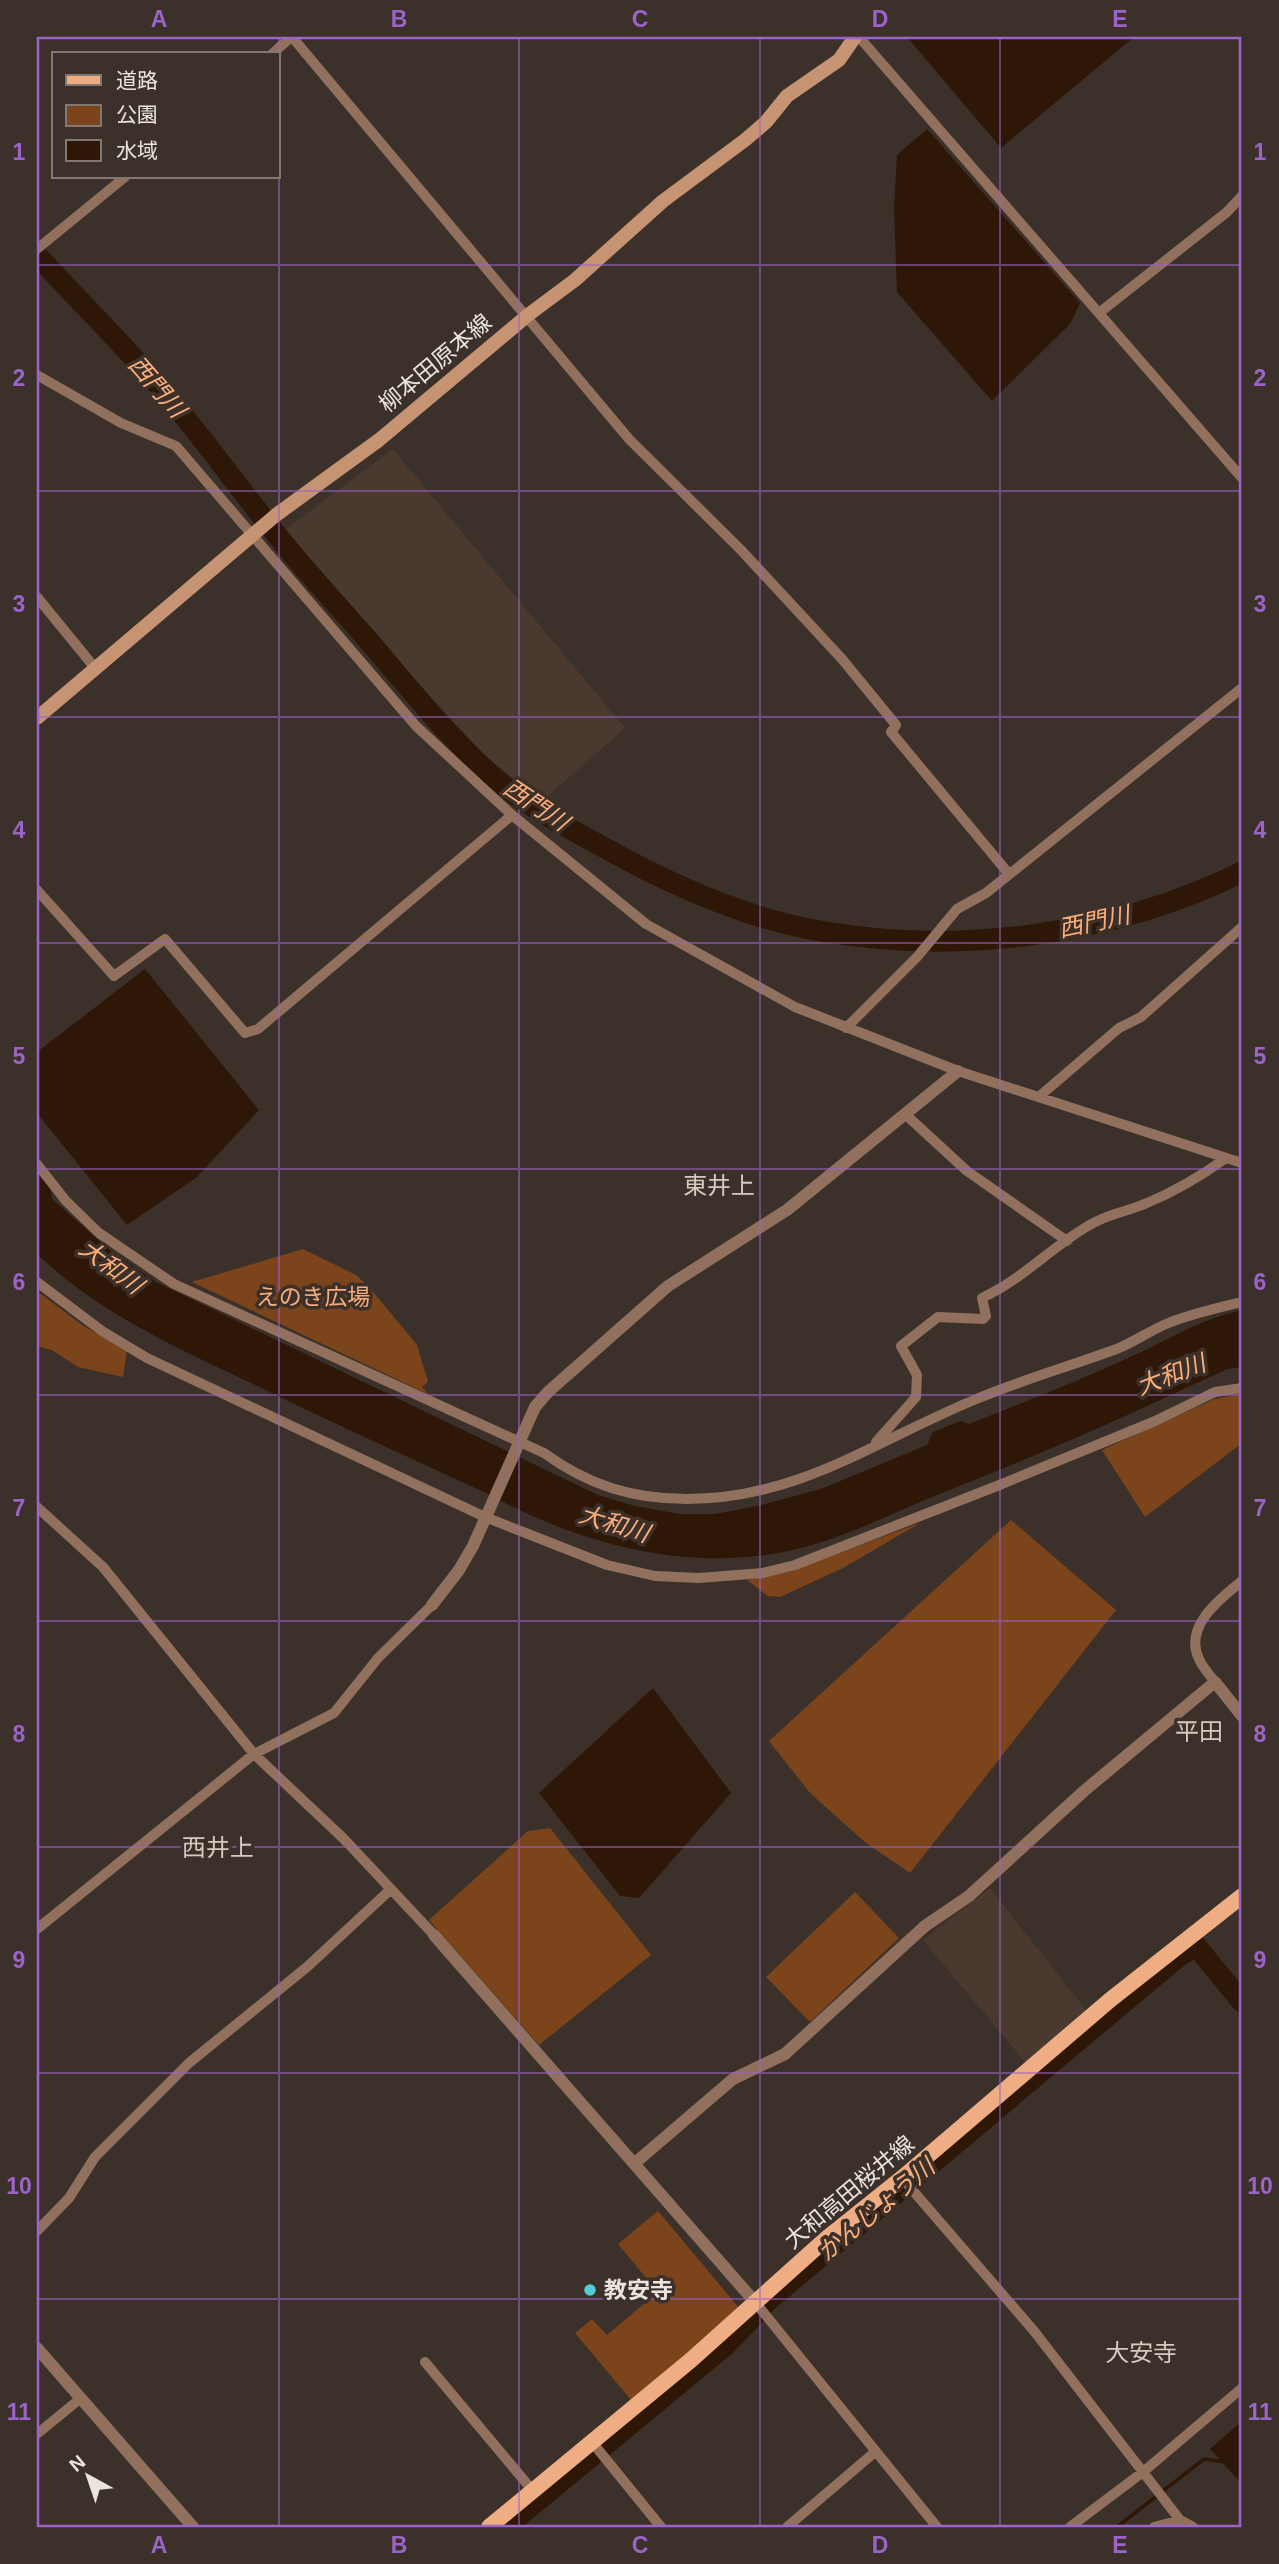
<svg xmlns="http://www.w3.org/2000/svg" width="1279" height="2564" font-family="Helvetica,'Noto Sans JP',sans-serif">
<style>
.built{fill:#4a392e}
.green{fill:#7c441b}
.water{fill:#2e1707}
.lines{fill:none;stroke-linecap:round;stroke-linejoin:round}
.stream{stroke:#2e1707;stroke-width:3.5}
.river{stroke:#2e1707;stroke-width:21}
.minor{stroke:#91715d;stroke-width:10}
.tertiary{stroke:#91715d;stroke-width:12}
.secondary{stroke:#c69373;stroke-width:14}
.primary{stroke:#efad83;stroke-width:16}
.grid{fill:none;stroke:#9c63c8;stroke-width:2;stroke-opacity:0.55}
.poi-dot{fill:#52ccd6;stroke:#3c312a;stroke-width:2.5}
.labels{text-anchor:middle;stroke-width:7;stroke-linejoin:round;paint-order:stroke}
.street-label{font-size:23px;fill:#eae3de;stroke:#3c312a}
.park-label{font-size:23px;fill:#faab78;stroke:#3c312a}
.poi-label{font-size:23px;font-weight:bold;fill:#eae3de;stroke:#3c312a;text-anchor:start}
.water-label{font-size:24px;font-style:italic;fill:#fdae7b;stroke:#3c312a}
.neighbourhood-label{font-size:24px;fill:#d7c8c0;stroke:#3c312a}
.neatline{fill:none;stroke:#9c63c8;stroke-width:2.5}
.grid-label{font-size:23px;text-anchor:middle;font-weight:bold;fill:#9c63c8}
</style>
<rect width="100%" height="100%" fill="#3c312a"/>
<!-- built -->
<path class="built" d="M393,449L625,728L542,801L489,759L415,681L285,530Z
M990,1888L1086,2010L1026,2063L923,1940Z"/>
<!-- green -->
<path class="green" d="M303,1249L356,1275L369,1287L417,1345L428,1382L422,1387L428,1394L192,1282Z
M37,1291L82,1325L127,1351L123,1377L78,1367L52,1350L37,1346Z
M1242,1394V1443L1145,1517L1102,1450L1215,1399Z
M1011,1520L1116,1610L910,1873L866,1843L810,1793L769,1741Z
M920,1523L843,1568L780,1597L768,1596L747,1580L788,1572Z
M550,1828L651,1955L539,2045L429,1920L528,1831Z
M855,1892L899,1938L810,2022L766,1977Z
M658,2211L740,2309L631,2400L575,2333L592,2319L607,2335L658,2292L618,2244Z"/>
<!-- water -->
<path class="water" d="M907,37H1134L1001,148Z
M927,129L1080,303L1070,324L992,401L897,292L894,209L897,155Z
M145,969L259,1110L197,1177L127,1225L37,1113V1052Z
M37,1174C49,1177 51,1188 52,1199L111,1251L156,1282L598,1495L635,1506L680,1514H715L757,1506L821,1489L927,1445L933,1432L960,1421L969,1424C1022,1403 1076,1382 1128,1358C1166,1341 1202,1318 1242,1310V1367L1228,1369C1186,1387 1145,1408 1103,1426C1045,1452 986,1475 927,1499C878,1520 826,1546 773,1554C672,1570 572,1540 484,1492C406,1456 328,1421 251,1383C175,1347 99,1313 37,1254Z
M653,1688L731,1793L639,1898L620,1896L539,1793Z
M1242,2421V2484L1210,2449Z"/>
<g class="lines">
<!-- stream -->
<path class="stream" d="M1117,2527L1204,2459L1225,2462"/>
<!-- river -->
<path class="river" d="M37,255C82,305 132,352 174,404C212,450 247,499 285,545C312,578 341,609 369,641C407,686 446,734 490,774C523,804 564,826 603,847C671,885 749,920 826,932C965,955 1116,934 1242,872
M506,2527L724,2347L769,2300L1178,1957L1196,1946L1242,2002"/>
<!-- minor -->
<path class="minor" d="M292,37L629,439L741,550L842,659L896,725L891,732L1009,874
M859,37L1242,478
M272,54L291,37
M37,249L125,177
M1099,313L1227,212L1242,196
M37,375L121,423L176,446L416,726L512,815L646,924L795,1007L841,1025L958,1071L1242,1163
M37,597L95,668
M37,890L114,976L165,939L245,1033L258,1029L512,815
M846,1028L917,957L957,909L986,893L1242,688
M1041,1095L1119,1028L1141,1017L1242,927
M905,1114L967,1171L1067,1241
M37,1164L66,1201L99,1233L174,1284L544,1453C588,1485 632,1499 687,1499C798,1499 875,1441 974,1400C1021,1380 1071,1366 1119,1348C1135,1341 1150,1331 1166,1324C1190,1314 1217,1308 1242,1302
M37,1282L102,1331L147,1358L485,1517L607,1565L655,1576L699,1578L763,1573L795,1565L997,1486L1153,1422L1215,1392L1242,1388
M876,1442L916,1397L917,1375L901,1346L938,1317L983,1319L986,1316L982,1298C1023,1279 1050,1248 1088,1226C1108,1213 1127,1212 1147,1203C1176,1191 1201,1176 1226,1158
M37,1507L103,1567L254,1754L344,1839L434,1935
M1215,1682C1210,1675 1202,1667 1199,1659C1183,1626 1221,1598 1242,1581
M37,1929L254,1754L334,1713L378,1658L432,1605
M902,2178L1034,2331L1180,2520L1193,2527
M37,2231L69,2198L95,2157L189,2063L307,1967L390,1890
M755,2302L937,2527
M425,2362L533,2491
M37,2434L81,2398
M592,2442L661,2527
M787,2527L875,2452
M1070,2527L1143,2472L1242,2388
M1154,2527L1180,2520"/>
<!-- tertiary -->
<path class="tertiary" d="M432,1605L459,1570L473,1546L535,1407L548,1392L668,1286L787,1210L958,1071
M434,1935L755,2302
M635,2163L733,2079L785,2054L925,1926L969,1896L1084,1791L1215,1682L1242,1716
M37,2348L193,2527"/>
<!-- secondary -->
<path class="secondary" d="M37,718L276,515L379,440L528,315L575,280L663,201L745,140L766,122L787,96L839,60L855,37"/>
<!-- primary -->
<path class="primary" d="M489,2527L691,2360L827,2238L902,2178L1110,2000L1242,1896"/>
</g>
<!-- grid -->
<path class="grid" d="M279,37V2527M519,37V2527M760,37V2527M1000,37V2527M37,265H1242M37,491H1242M37,717H1242M37,943H1242M37,1169H1242M37,1395H1242M37,1621H1242M37,1847H1242M37,2073H1242M37,2299H1242"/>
<!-- markers -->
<circle class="poi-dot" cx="590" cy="2290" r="7"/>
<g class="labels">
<!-- street labels -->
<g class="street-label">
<text transform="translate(435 363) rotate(-40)" y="8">柳本田原本線</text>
<text transform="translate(849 2192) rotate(-40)" y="8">大和高田桜井線</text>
</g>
<!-- park labels -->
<g class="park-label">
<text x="313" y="1305">えのき広場</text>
</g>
<!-- poi labels -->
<g class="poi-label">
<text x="604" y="2298">教安寺</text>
</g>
<!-- water labels -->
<g class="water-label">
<text transform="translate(157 387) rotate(49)" y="8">西門川</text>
<text transform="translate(536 805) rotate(34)" y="8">西門川</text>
<text transform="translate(1094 922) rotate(-12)" y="8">西門川</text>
<text transform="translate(111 1267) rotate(37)" y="8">大和川</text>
<text transform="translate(1171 1375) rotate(-21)" y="8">大和川</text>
<text transform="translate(614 1524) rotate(17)" y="8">大和川</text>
<text transform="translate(876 2210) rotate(-40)" y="8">かんじょう川</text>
</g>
<!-- neighbourhood labels -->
<g class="neighbourhood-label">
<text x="719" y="1194">東井上</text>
<text x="1199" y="1740">平田</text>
<text x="218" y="1856">西井上</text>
<text x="1141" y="2361">大安寺</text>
</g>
</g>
<!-- border -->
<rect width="1279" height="2564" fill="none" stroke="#3c312a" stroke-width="77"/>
<!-- legend -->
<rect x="52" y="52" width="228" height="126" fill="#3c312a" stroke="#827872" stroke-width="2"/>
<rect x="66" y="75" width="35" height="10" fill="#efad83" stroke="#827872" stroke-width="2"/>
<text x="116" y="88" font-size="21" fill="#eae3de">道路</text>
<rect x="66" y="105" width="35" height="21" fill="#7c441b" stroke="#827872" stroke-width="2"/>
<text x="116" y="122" font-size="21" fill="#eae3de">公園</text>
<rect x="66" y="140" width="35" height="21" fill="#2e1707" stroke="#827872" stroke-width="2"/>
<text x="116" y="158" font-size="21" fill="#eae3de">水域</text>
<!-- north arrow -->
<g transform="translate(88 2476) rotate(320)" stroke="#3c312a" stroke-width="5" paint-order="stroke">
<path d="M0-5L12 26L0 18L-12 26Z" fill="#eae3de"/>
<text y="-10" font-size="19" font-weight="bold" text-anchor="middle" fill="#eae3de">N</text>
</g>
<rect x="38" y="38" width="1202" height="2488" class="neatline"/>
<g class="grid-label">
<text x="159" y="27">A</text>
<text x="399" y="27">B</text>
<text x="640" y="27">C</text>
<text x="880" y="27">D</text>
<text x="1120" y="27">E</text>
<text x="19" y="160">1</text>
<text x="1260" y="160">1</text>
<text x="19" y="386">2</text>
<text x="1260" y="386">2</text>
<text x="19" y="612">3</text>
<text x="1260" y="612">3</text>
<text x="19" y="838">4</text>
<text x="1260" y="838">4</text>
<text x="19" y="1064">5</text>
<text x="1260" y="1064">5</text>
<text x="19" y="1290">6</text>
<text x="1260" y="1290">6</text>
<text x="19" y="1516">7</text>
<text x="1260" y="1516">7</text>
<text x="19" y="1742">8</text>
<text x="1260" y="1742">8</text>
<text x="19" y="1968">9</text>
<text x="1260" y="1968">9</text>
<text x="19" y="2194">10</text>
<text x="1260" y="2194">10</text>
<text x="19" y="2420">11</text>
<text x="1260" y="2420">11</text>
<text x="159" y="2553">A</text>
<text x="399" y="2553">B</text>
<text x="640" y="2553">C</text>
<text x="880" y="2553">D</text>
<text x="1120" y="2553">E</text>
</g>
</svg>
